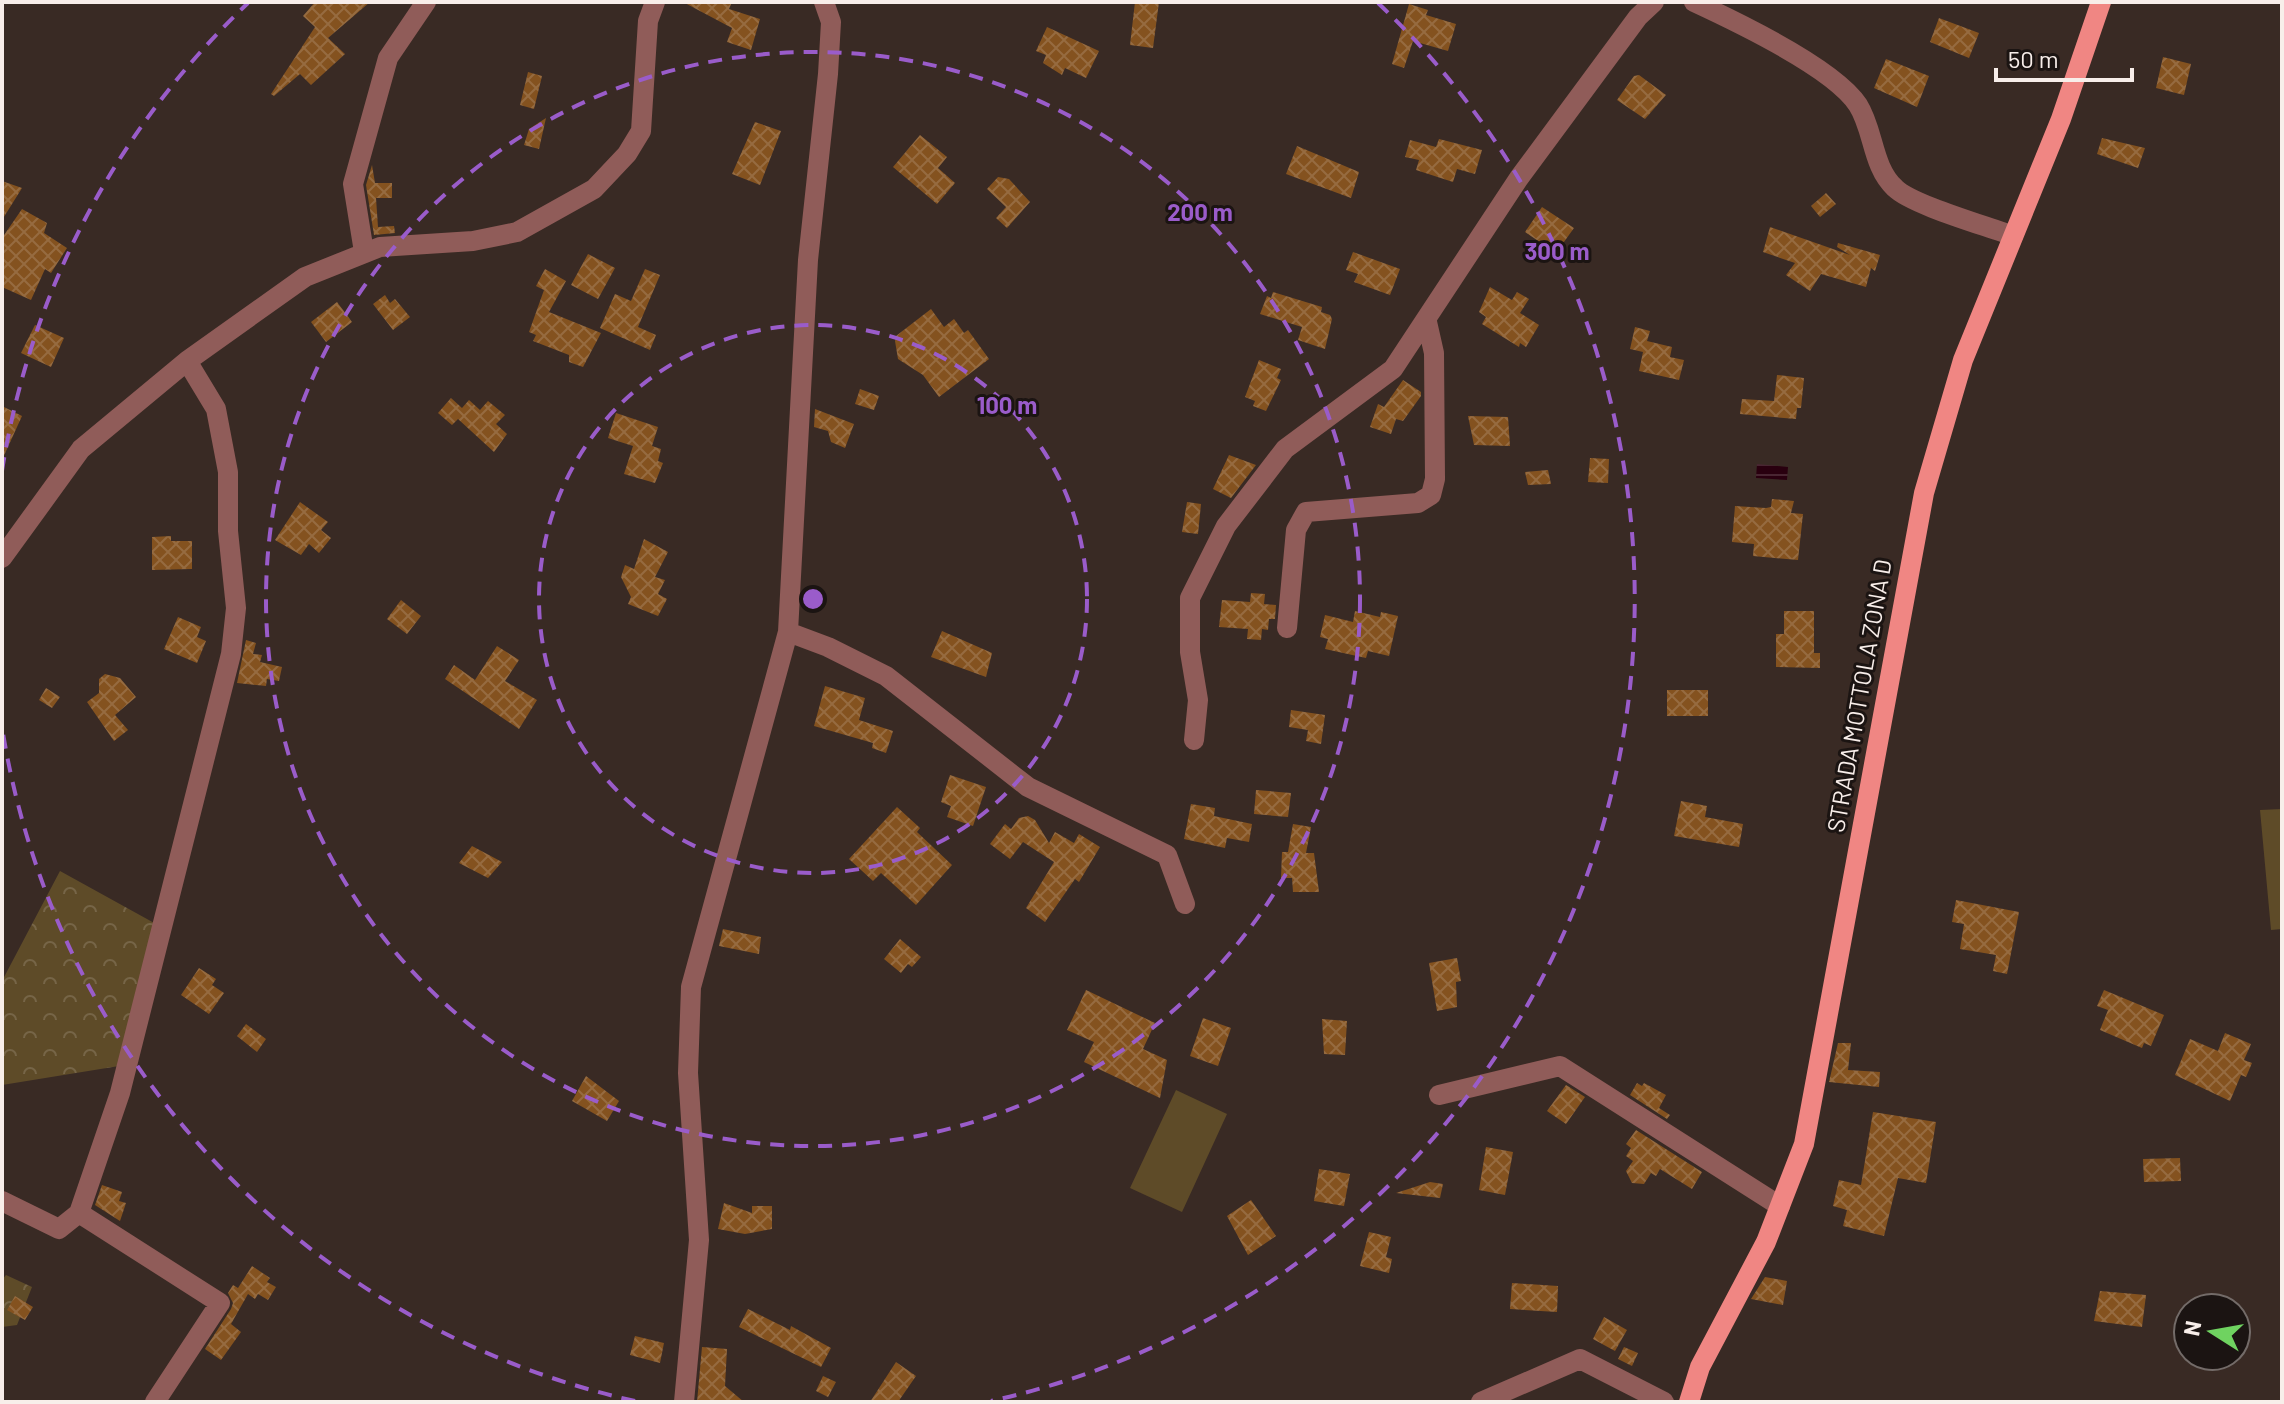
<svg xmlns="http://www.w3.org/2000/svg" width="2284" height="1404" font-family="Barlow,sans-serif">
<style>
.green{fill:#5e4b28}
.forest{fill:url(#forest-crowns)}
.water{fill:url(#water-rules)}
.building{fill:url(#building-cross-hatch)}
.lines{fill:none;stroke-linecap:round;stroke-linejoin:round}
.minor{stroke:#905c59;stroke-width:20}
.major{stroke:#f08683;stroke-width:20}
.ring{fill:none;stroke:#9a5cca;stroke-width:4;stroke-dasharray:14 10}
.labels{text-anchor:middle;stroke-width:6;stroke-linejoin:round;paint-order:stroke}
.street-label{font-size:24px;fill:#f8eeea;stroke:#1b1412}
.centre{fill:#9a5cca;stroke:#1b1412;stroke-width:4}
.ring-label{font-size:24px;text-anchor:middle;font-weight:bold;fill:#9a5cca;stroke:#1b1412;stroke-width:6;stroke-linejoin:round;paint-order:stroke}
</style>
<defs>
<pattern id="forest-crowns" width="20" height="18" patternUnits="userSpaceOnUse" patternTransform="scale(2)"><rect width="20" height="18" fill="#5e4b28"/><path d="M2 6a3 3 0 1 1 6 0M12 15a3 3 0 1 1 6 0" fill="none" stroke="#766547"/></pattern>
<pattern id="water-rules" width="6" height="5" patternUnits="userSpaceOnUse" patternTransform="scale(2)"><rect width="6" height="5" fill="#29000f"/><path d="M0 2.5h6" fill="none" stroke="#492632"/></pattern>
<pattern id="building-cross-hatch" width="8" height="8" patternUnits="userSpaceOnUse" patternTransform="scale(2)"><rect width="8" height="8" fill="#84521f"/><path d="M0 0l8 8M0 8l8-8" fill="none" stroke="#966b40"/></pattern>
</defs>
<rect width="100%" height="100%" fill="#392a24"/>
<!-- green -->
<path class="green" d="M2282,809V929L2271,930L2260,810Z
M1176,1090L1227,1114L1182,1212L1130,1188Z"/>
<!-- forest -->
<path class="forest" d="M60,871L156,924L119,1066L2,1085V981Z
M6,1275L32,1287L17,1325L2,1327V1280Z"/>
<!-- water -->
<path class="water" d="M1757,464L1788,467L1787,480L1756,478Z"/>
<!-- building -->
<path class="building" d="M315,2H370L328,38L345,54L311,85L300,74L274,96L271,94L315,27L303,16Z
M683,2H732L729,9L760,19L751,50L727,42L732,28Z
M1135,2H1159L1153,48L1130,45Z
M1409,4L1428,10L1426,15L1456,24L1448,51L1413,41L1404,68L1392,64Z
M1939,18L1979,33L1969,58L1930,42Z
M1047,27L1099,51L1086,78L1065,68L1062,75L1043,63L1046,55L1036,51Z
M2163,57L2191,64L2184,95L2156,88Z
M1886,59L1929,76L1917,107L1874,88Z
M528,72L542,76L534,109L520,105Z
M1639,75L1666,95L1645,119L1617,100L1634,76Z
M546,118L539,149L524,145L529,129Z
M755,122L781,131L760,185L732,174Z
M920,135L947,157L938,168L955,183L937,204L893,167Z
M2102,138L2145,148L2138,168L2097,154Z
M1439,139L1482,150L1475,174L1457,169L1453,182L1416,170L1419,160L1405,157L1410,140L1436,147Z
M1297,146L1359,172L1351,198L1286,174Z
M372,165L375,183H392V198H376L378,227L394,226L395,233L374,235L366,185Z
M998,177L1009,179L1030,202L1007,228L996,218L1006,207L987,189Z
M2,181L22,188L2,220Z
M1826,193L1836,204L1820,217L1811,206Z
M1542,207L1574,228L1556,253L1525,232Z
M22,209L47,223L44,233L67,248L51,273L45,269L31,300L2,287V238Z
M1770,227L1850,255L1837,247L1838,243L1880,255L1875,271L1871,268L1866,287L1821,274L1810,291L1786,275L1795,263L1763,252Z
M1353,252L1400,269L1390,295L1354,282L1358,274L1346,270Z
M588,254L615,268L598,299L571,285Z
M545,269L566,281L549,312L601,333L583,367L569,362V355L533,341L536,335L529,332L544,290L536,286Z
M645,269L660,275L638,327L656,335L650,350L600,328L615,294L631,301Z
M1490,287L1512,300L1517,292L1529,299L1520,313L1539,325L1526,347L1520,343L1519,347L1482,324L1486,317L1479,312Z
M1273,292L1322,307L1321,312L1330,315L1332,319L1325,349L1298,340L1302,327L1260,314L1267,296L1271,298Z
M385,295L390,303L395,299L410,317L393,330L373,304Z
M337,302L352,322L326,342L311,322Z
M931,309L944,327L954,319L964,333L968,330L989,359L939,397L923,375L898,359L895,341L896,336Z
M35,325L64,338L51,367L21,353Z
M1635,327L1650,331L1647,341L1672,347L1670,357L1684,360L1679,380L1639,371L1643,352L1630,349Z
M1259,360L1281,369L1277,378L1281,380L1266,411L1253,406L1255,401L1245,397Z
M1777,375L1804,378L1801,408H1797L1796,419L1740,414L1742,399L1774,401Z
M1403,380L1421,392V396L1403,421L1396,419L1391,434L1370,427L1378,404L1384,407Z
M860,389L879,396L874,410L855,404Z
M451,398L462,408L469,400L480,410L488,401L505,415L496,424L507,434L494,452L458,419L452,425L438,413Z
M2,406L22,416L2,460Z
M815,409L854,424L845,448L831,442L828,431L814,427Z
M616,413L658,427L652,446L661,449L658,461L663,463L655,483L624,474L633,446L608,438Z
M1468,416L1508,417L1510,446L1474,445Z
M1229,455L1256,465L1231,498L1213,489Z
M1590,458L1609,459L1608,483L1588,482Z
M1548,470L1551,484L1528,485L1525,472Z
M1772,499L1794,501L1791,513L1803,514L1798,560L1753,556L1754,544L1732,542L1735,506L1766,508L1771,507Z
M300,502L328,522L321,530L331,538L319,553L309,544L301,555L275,540Z
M1187,502L1201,504L1198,534L1182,532Z
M171,536V541H192V569L152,570V537Z
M644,539L668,552L655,577L665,580L658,594L667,599L658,616L628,604L631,597L621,577L625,565L634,569Z
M1251,593L1265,594L1264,604L1276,605L1275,619H1269L1268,630L1262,629L1261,640L1247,639L1248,629L1219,627L1222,600L1250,602Z
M401,600L421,616L407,634L387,619Z
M1355,611L1380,617L1381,612L1398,616L1389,656L1368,651L1366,658L1325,649L1328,639L1320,637L1325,615L1353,622Z
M1784,611H1814V653H1820V668L1776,667V634H1784Z
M178,617L201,627L197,637L206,641L197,663L164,649Z
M942,631L992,653L986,677L931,657Z
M246,640L256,643L253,654L262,655L260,662L282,667L279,681L267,679L266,686L237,683Z
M497,646L519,660L505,681L537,700L519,729L445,679L454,665L475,680Z
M105,674L120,678L136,697L115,715L128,730L114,741L87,702L99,693V679Z
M825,686L865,698L859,720L893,731L886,753L872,748L873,743L814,726Z
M46,688L60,697L52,708L39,700Z
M1667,690H1708V716H1667Z
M1291,710L1325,715L1321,744L1306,741L1308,730L1289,727Z
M950,775L986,787L973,826L947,817L951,806L941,802Z
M1256,790L1291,793L1288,817L1254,814Z
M1681,801L1707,806L1705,817L1743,824L1739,847L1674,836Z
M1191,804L1215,808L1214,816L1252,824L1249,842L1227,838L1225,848L1184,839Z
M897,807L920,828L917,832L952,865L916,905L881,873L873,881L849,859Z
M1028,816L1035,820L1049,843L1055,832L1074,843L1079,834L1100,847L1079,882L1075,879L1045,922L1026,908L1054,862L1023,842L1010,859L990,844L1005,824L1011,829L1019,818Z
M1293,824L1311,827L1306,853H1314L1319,892H1293L1292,878H1281L1282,852H1288Z
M472,846L502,862L488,878L459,863Z
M1956,900L2019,912L2007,974L1993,971L1996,955L1960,949L1964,924L1952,922Z
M723,929L761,937L759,954L719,946Z
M900,939L921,957L912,967L908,964L901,973L884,959Z
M1457,958L1461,981L1456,982L1457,1007L1437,1011L1429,963Z
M199,968L216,979L212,985L224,993L209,1014L181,995Z
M1086,990L1155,1023L1143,1049L1167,1060L1160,1098L1084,1062L1094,1042L1067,1030Z
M2104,990L2164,1015L2151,1046L2144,1043L2142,1048L2100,1030L2108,1010L2097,1006Z
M1203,1018L1231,1028L1218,1066L1190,1056Z
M1322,1019L1347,1021L1345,1055L1324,1054Z
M246,1024L266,1039L257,1052L237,1036Z
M2225,1033L2251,1044L2244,1060L2252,1063L2246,1077L2241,1075L2230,1101L2175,1075L2190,1039L2218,1051Z
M1838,1043H1851L1848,1070L1880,1072L1879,1087L1829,1082Z
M586,1076L619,1101L607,1121L572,1101Z
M1637,1083L1642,1086L1644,1083L1666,1095L1659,1108L1670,1115L1667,1119L1630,1095Z
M1566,1085L1585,1097L1566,1124L1547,1111Z
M1873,1112L1936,1122L1926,1183L1898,1178L1884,1236L1843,1226L1847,1210L1833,1206L1839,1180L1861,1185Z
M1636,1130L1702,1172L1692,1189L1660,1169L1656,1176L1651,1173L1644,1184L1632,1183L1626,1171L1633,1161L1626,1156L1631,1148L1626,1144Z
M1486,1147L1513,1152L1505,1195L1479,1190Z
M2180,1158L2181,1181L2144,1182L2143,1159Z
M1319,1169L1350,1174L1344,1206L1314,1201Z
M1430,1182L1443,1184L1440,1198L1396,1193Z
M102,1185L122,1192L119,1201L126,1203L120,1221L95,1205Z
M1251,1200L1276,1236L1248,1255L1227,1216Z
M724,1203L752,1213V1206H772V1229L745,1234L718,1229Z
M1369,1232L1391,1237L1386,1257L1392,1259L1389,1273L1360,1266Z
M252,1266L270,1278L267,1282L276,1287L268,1300L258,1294L255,1299L248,1294L231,1324L241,1332L221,1360L205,1349L231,1309L233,1303L228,1293L233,1285L238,1288Z
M1765,1277L1787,1281L1783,1305L1751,1299Z
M1512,1283L1558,1286L1557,1312L1510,1309Z
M2100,1291L2146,1295L2142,1327L2094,1321Z
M15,1296L33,1307L25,1320L7,1310Z
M748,1309L790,1330L791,1326L831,1348L821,1367L739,1327Z
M1604,1317L1627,1330L1615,1351L1593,1339Z
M635,1336L664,1343L660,1363L630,1355Z
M702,1347L727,1349L725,1386L744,1402H697Z
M1624,1347L1638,1353L1632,1366L1618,1359Z
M896,1362L916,1376L898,1402H870Z
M823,1376L836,1382L828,1397L816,1391Z"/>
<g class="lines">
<!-- minor -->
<path class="minor" d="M1694,2C1735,21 1834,68 1858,105C1874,130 1872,167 1895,188C1912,205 1987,226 2013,236
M364,252L353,184L388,58L426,2
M2,558L81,449L187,361L305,277L380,247L473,241L517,232L594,189L627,154L641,131L648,21L655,2
M1287,628L1296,530L1306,512L1418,503L1431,495L1435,479L1434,353L1427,322
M788,632L828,647L886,676L1028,787L1167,855L1185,904
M1194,740L1198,700L1190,652V598L1226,526L1285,449L1393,369L1519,178L1638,17L1654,2
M1439,1095L1560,1066L1780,1206
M2,1201L59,1229L79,1213L120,1093L231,654L236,608L228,531V472L216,409L187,361
M79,1213L220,1303L155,1402
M684,1402L699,1240L688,1073L691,987L788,632L808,260L828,74L831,22L824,2
M1481,1402L1580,1359L1664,1402"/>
<!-- major -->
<path class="major" d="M1689,1402L1700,1367L1766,1242L1804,1144L1924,493L1963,360L2061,119L2101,2"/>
</g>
<!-- distance rings -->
<g class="ring">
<circle cx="813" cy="599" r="274"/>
<circle cx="813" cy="599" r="547"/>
<path d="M635 1401A821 821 0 0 1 2 727M2 471A821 821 0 0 1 248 3M1378 3A821 821 0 0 1 991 1401"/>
</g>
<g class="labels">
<!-- street labels -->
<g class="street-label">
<text transform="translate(1860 696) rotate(-80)" y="8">STRADA MOTTOLA ZONA D</text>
</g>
</g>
<circle cx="813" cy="599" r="12" class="centre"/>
<g class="ring-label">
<text x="1200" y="221">200 m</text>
<text x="1557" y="260">300 m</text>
<text x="1007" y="414">100 m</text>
</g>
<!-- border -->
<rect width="2284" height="1404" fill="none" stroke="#f8eeea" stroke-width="8"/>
<!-- north arrow -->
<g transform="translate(2212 1332) rotate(281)"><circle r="38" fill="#1b1412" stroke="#736b68" stroke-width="2"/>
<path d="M0-6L14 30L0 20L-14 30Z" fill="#6fd360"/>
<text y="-12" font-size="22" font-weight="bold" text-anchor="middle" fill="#f8eeea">N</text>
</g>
<!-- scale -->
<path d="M1996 68v12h136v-12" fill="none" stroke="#f8eeea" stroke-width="4"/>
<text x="2008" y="68" font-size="24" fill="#f8eeea" stroke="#1b1412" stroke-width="6" paint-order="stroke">50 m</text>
</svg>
